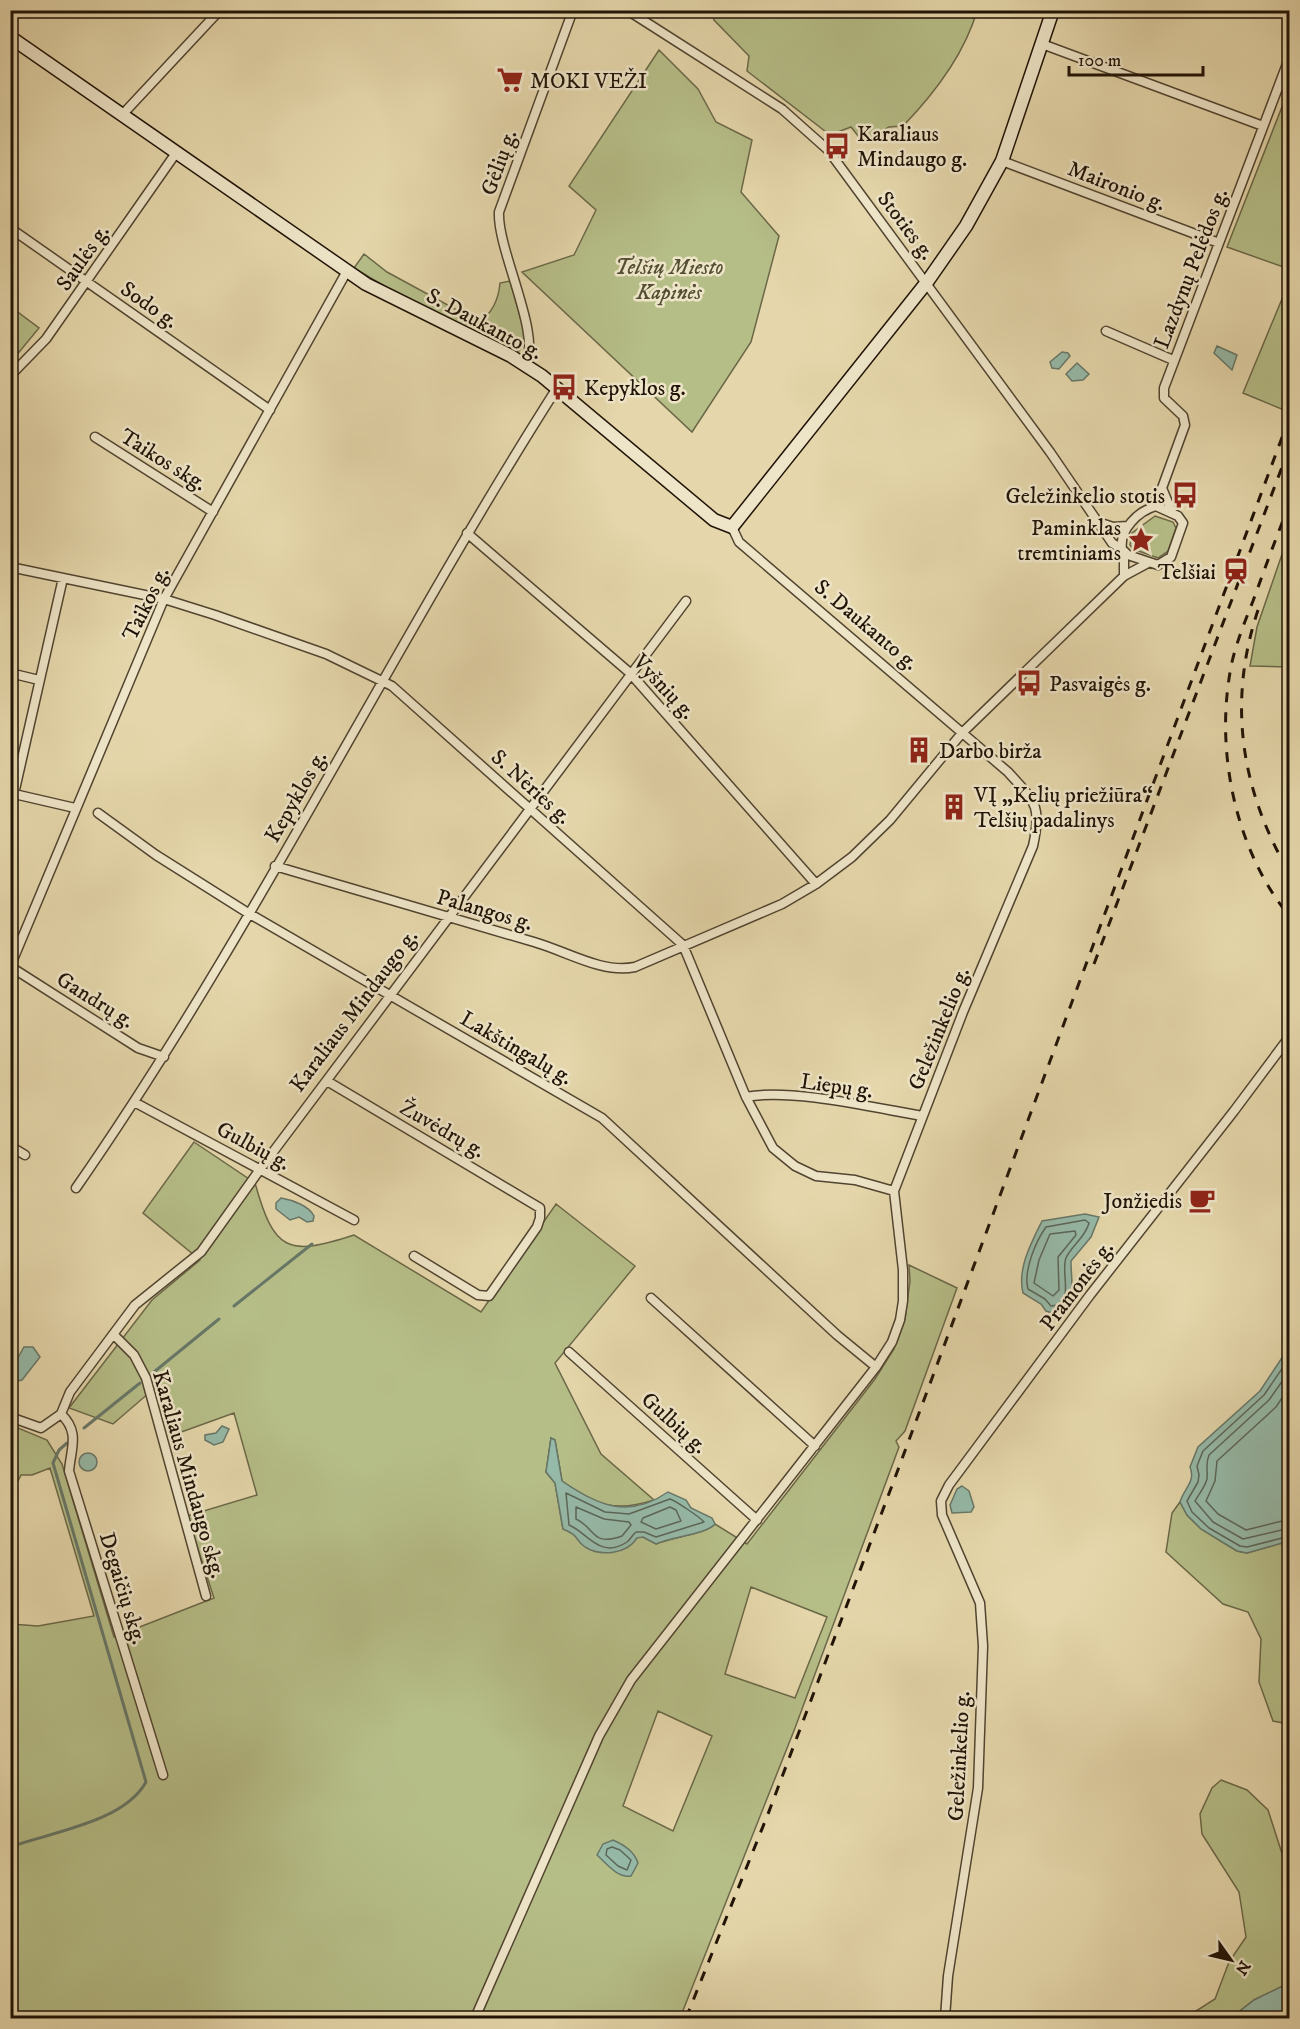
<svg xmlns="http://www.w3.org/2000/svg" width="1300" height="2029" font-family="'IM FELL DW Pica',serif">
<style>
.green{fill:#b6be88;stroke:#6b6848;stroke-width:1.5;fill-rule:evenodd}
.water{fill:#96baa9;stroke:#677768;stroke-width:1.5}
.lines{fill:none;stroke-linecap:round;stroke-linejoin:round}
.shore{stroke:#5b6658;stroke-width:1.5}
.stream{stroke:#677768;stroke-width:3}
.street-casing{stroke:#514430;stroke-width:11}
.secondary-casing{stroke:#201307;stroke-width:15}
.street{stroke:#eee5c8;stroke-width:8}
.secondary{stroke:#eee5c8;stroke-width:12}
.rail{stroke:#201307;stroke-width:3;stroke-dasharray:10 10;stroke-linecap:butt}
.labels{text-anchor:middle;stroke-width:5;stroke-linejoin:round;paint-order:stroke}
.poi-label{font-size:22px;fill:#201307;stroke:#eee5c8;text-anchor:start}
.street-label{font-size:22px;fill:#201307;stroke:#eee5c8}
.park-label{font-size:22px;font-style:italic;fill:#544f34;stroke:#eee5c8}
</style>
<rect width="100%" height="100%" fill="#e5d7ab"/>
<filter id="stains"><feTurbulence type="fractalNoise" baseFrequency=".00333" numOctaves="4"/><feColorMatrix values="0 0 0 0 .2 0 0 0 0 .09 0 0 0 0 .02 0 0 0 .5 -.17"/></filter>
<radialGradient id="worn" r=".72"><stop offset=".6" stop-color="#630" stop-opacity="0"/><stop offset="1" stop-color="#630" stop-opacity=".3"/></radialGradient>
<!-- green -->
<path class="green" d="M711,11V10L977,11C964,55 935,93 903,126L889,127L863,142L851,127L830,135L747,71L749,56L714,20Z
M659,50L698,89L716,122L752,140L741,192L779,236L751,342L692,432L522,272L574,255L596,210L569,186Z
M1289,89L1290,269H1289L1227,247Z
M364,254L387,272L477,321C492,317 499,297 500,283L510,281L527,340L519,351L514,350L396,293L354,268Z
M1289,282L1290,395L1284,410L1243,393Z
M11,307L39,328L11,362Z
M1155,516L1173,522L1176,528L1168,551L1158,558L1133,549L1130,545L1132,533Z
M1289,534V667L1250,666L1257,627Z
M194,1142L255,1183C274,1251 287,1257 354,1235L481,1312L556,1204L635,1266L555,1363L601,1454L654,1500C614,1513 597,1505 562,1481L555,1440L551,1438L546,1472L555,1483L563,1529L575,1533L579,1540L643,1537L656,1544C672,1537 706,1534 715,1524L747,1544L875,1379L894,1349L905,1319L910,1281L909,1265L957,1288L905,1431L896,1441L899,1447L795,1728L680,2018H11V1624L38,1626L94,1616L50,1468L32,1475H21L11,1495V1425L47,1440L62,1464L114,1637L214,1598L187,1516L257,1495L234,1413L173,1435L157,1386L113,1424L69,1408L152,1300L200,1260L143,1213ZM751,1587L827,1617L795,1698L725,1674ZM658,1711L712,1736L673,1831L623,1806Z
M1180,1502L1187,1515L1201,1529L1237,1551L1247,1553L1289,1541V1724L1273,1721L1259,1682L1261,1639L1248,1612L1223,1604L1166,1552L1172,1513Z
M1221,1780L1247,1790L1268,1810L1289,1875V1983L1254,2000L1231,2018H1185L1215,1999L1229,1962L1246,1937L1239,1892L1202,1834L1200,1814L1212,1788Z"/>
<!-- water -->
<path class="water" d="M1217,346L1237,355L1232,370L1214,353Z
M1062,352L1068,353L1070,356L1059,369L1052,368L1050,362Z
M1077,363L1089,374L1083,380L1072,381L1066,374Z
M281,1198C293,1200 309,1206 314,1216L313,1221L307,1222L299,1217L290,1220L276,1209V1203Z
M1085,1214L1099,1217L1091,1237L1071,1261C1071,1286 1078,1297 1055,1314L1046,1311L1041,1304L1023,1293C1017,1269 1031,1243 1042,1221Z
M24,1347H33L40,1357L22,1380L13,1382L11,1380V1370Z
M1289,1347V1541L1247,1553L1237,1551L1201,1529L1187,1515L1180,1502C1184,1488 1196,1482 1190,1467L1198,1447L1260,1391Z
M222,1426L229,1429L223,1442L214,1445L205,1440V1435L216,1433Z
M551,1438L555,1440L562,1481C598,1506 629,1519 668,1492L686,1500L691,1508L712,1518L715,1524C705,1535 672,1536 656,1544L643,1537L637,1538C627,1554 601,1557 585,1547C574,1539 580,1536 563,1529L555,1483L546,1472Z
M79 1462a9 9 0 1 1 18 0a9 9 0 1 1-18 0Z
M962,1486L969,1491L974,1507L971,1512L952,1513L950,1505L957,1489Z
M613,1840C624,1845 634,1851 638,1863L631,1876C617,1878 607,1864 597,1855L603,1844Z
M1289,1983V2018H1231L1254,2000Z"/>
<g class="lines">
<!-- shore -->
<path class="shore" d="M1085,1220L1089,1223C1085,1238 1072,1245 1066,1258C1060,1273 1076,1305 1051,1306L1045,1299L1028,1289C1023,1271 1036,1241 1046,1227Z
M1075,1231L1076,1235L1058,1257L1059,1290L1053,1296L1034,1283L1039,1260L1050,1234Z
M1290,1357L1264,1395L1203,1451L1197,1466L1199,1475L1198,1482L1187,1501L1192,1512L1209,1528L1240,1546L1247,1547L1290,1536
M1290,1370L1269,1400L1209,1455C1205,1465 1208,1469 1207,1479C1205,1487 1199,1494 1195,1501L1213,1522L1243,1539L1290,1528
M1290,1386L1276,1407L1217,1461L1215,1481L1206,1501L1218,1514L1246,1530L1290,1519
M566,1493L605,1512L629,1514L670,1499C676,1501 701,1518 704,1522L656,1537L644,1532H636C632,1535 631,1539 627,1542C600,1560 587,1532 569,1525Z
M576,1507L604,1519L629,1522L631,1525L622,1536C591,1547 596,1528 576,1519Z
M670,1507L676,1510L681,1521L656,1529L641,1522L643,1518Z
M612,1847L620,1850L631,1860L627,1870L618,1866L606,1855L607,1849Z"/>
<!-- stream -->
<path class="stream" d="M234,1306L312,1244
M154,1372L219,1319
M84,1428L140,1383
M10,1847C52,1832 124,1822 146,1782L53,1463L59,1450L67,1443"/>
<!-- street casing -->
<g class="street-casing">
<path id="street" d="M627,10L782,109L828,150L1050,452L1112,543L1122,549
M1042,44L1263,126
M122,115L220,10
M1002,161L1219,243
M10,228L270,410
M1106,331L1173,360
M525,365C543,337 497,250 499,212L573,10
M10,376L46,339L176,153
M95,437L213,512
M1162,488L1172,512
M1156,506L1178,516L1183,523L1171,557L1158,565L1128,555L1122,549C1119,530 1138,511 1156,506Z
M1150,508L1162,488L1185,425L1183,416L1164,398V388L1290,56
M1098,522L1113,527L1127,526
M467,533L630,673L816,884
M1124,553V576
M10,567L164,599L215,615L326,654L392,686L683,945L746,1097L773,1148L795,1166L816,1176L855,1180L894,1191
M10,673L39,680
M10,793L75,808
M14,794L63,578
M98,813L156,855L248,913L602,1118L837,1335L876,1367
M275,866C361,892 448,916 534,942C566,951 602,974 635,967L782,904L816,884L852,857L890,820L962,733L1124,576L1148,563
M10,967L164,599L347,271
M11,967L138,1048L164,1057
M327,1081L540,1208V1218L537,1227L489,1296L478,1295L414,1256
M746,1097C791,1088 875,1108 922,1116
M136,1103L354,1220
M10,1146L25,1155
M76,1188C254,932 390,650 557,388
M651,1298L815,1446
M114,1335L134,1355L146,1378L206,1596
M569,1352L757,1520
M61,1414C80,1432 71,1448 69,1471L163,1775
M10,1417L41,1428L61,1414L70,1392L135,1305L201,1252L261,1168L686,601
M475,2018L599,1736L631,1680L876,1367L892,1342L900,1320L903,1301V1270L894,1191L963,1012L1033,846C1042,805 1035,802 1008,772L739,542L732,527
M945,2018L948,1976L978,1788L983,1646L980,1603L942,1515L941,1501L949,1485L1090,1295L1234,1111L1290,1036"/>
</g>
<!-- secondary casing -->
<g class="secondary-casing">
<path id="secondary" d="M10,37L366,284L511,356L542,376L714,520L732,527L927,282L966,226L1002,161L1053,10"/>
</g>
<!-- street -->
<use href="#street" class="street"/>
<!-- secondary -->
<use href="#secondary" class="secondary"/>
<!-- rail -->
<path class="rail" d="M1290,503C1277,535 1265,568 1253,601C1245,621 1237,641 1232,662C1214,747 1234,849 1290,917
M1258,610C1227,703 1241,791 1290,874
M1094,964L1290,446
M686,2018L768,1814L896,1475L1290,416"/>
</g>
<!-- icons -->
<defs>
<g id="supermarket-bare" transform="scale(2.07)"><path d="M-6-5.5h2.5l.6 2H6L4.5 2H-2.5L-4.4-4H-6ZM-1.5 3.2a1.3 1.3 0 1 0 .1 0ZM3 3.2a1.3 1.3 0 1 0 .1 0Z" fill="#8f2418" stroke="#eee5c8" stroke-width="2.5" paint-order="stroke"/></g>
<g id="bus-bare" transform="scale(2.07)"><path d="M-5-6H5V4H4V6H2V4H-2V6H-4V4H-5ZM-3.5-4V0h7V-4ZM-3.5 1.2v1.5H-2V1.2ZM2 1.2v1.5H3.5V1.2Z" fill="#8f2418" stroke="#eee5c8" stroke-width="2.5" paint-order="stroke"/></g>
<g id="sight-bare" transform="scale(2.07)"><path d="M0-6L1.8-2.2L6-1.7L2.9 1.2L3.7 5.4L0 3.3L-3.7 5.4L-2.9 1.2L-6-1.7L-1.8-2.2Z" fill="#8f2418" stroke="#eee5c8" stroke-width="2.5" paint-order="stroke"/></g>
<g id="station-bare" transform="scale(2.07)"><path d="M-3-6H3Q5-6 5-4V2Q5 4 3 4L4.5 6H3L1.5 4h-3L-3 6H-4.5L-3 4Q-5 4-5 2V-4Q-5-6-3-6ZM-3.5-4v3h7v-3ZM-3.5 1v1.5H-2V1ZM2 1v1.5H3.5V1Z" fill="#8f2418" stroke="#eee5c8" stroke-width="2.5" paint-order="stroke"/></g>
<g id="building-bare" transform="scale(2.07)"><path d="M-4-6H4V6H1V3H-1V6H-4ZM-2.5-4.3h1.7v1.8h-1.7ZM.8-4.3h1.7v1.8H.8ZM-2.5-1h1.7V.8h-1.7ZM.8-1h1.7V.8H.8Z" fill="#8f2418" stroke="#eee5c8" stroke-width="2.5" paint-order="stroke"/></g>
<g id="cafe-bare" transform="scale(2.07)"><path d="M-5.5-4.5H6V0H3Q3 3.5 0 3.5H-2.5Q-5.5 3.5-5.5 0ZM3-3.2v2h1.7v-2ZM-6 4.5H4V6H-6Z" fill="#8f2418" stroke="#eee5c8" stroke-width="2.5" paint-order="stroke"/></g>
</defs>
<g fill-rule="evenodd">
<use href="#supermarket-bare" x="510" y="80"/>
<use href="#bus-bare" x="837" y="146"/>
<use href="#bus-bare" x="564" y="387"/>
<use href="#bus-bare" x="1185" y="495"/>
<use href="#sight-bare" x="1141" y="540"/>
<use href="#station-bare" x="1236" y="571"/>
<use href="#bus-bare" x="1029" y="683"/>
<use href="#building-bare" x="919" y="750"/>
<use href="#building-bare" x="954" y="807"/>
<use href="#cafe-bare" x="1202" y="1200"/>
</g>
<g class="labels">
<!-- poi labels -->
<g class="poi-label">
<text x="530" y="88">MOKI VEŽI</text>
<text x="857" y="141">Karaliaus<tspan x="857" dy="25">Mindaugo g.</tspan></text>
<text x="584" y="395">Kepyklos g.</text>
<text x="1165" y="503" text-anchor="end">Geležinkelio stotis</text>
<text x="1121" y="535" text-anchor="end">Paminklas<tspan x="1121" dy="25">tremtiniams</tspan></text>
<text x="1216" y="579" text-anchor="end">Telšiai</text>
<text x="1049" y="691">Pasvaigės g.</text>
<text x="939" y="758">Darbo birža</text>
<text x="974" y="802">VĮ „Kelių priežiūra“<tspan x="974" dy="25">Telšių padalinys</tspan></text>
<text x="1182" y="1208" text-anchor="end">Jonžiedis</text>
</g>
<!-- street labels -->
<g class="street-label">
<text transform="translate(498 162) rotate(-70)" y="8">Gėlių g.</text>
<text transform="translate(1117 185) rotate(21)" y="8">Maironio g.</text>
<text transform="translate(907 225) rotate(53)" y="8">Stoties g.</text>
<text transform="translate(82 257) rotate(-55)" y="8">Saulės g.</text>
<text transform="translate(1190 268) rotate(-69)" y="8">Lazdynų Pelėdos g.</text>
<text transform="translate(150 304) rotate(35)" y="8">Sodo g.</text>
<text transform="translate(485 323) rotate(28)" y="8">S. Daukanto g.</text>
<text transform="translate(164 459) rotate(32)" y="8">Taikos skg.</text>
<text transform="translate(145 603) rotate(-64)" y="8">Taikos g.</text>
<text transform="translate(867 624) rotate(40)" y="8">S. Daukanto g.</text>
<text transform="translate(665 686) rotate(47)" y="8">Vyšnių g.</text>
<text transform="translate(532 786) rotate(42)" y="8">S. Nėries g.</text>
<text transform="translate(295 796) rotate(-60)" y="8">Kepyklos g.</text>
<text transform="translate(485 909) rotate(16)" y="8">Palangos g.</text>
<text transform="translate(96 999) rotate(32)" y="8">Gandrų g.</text>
<text transform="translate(353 1010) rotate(-53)" y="8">Karaliaus Mindaugo g.</text>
<text transform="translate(938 1028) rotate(-68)" y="8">Geležinkelio g.</text>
<text transform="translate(517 1047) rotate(30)" y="8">Lakštingalų g.</text>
<text transform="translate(837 1085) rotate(8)" y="8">Liepų g.</text>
<text transform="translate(443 1128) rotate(30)" y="8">Žuvėdrų g.</text>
<text transform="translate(254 1145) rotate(28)" y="8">Gulbių g.</text>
<text transform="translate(1076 1285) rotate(-53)" y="8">Pramonės g.</text>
<text transform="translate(675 1422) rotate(42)" y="8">Gulbių g.</text>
<text transform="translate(190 1474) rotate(74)" y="8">Karaliaus Mindaugo skg.</text>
<text transform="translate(124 1588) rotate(73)" y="8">Degaičių skg.</text>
<text transform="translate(958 1756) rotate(-87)" y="8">Geležinkelio g.</text>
</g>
<!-- park labels -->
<g class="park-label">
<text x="669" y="274">Telšių Miesto<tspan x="669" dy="25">Kapinės</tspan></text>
</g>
</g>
<!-- margin -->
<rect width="1300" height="2029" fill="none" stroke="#e5d7ab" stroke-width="36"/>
<rect x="12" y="12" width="1276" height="2005" fill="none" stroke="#201307" stroke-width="3"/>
<rect x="18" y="18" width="1264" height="1993" fill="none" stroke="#201307" stroke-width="1.5"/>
<!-- north arrow -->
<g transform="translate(1231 1960) rotate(124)" stroke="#eee5c8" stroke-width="4.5" paint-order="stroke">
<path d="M0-4.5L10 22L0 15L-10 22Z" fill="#201307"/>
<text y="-9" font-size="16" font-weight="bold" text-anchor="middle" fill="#201307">N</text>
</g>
<!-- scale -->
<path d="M1069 66v9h134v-9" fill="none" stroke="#201307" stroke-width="3"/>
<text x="1078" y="66" font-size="18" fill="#201307" stroke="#eee5c8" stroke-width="4.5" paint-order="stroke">100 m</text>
<rect width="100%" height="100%" filter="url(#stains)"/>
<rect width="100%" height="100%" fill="url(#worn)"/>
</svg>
